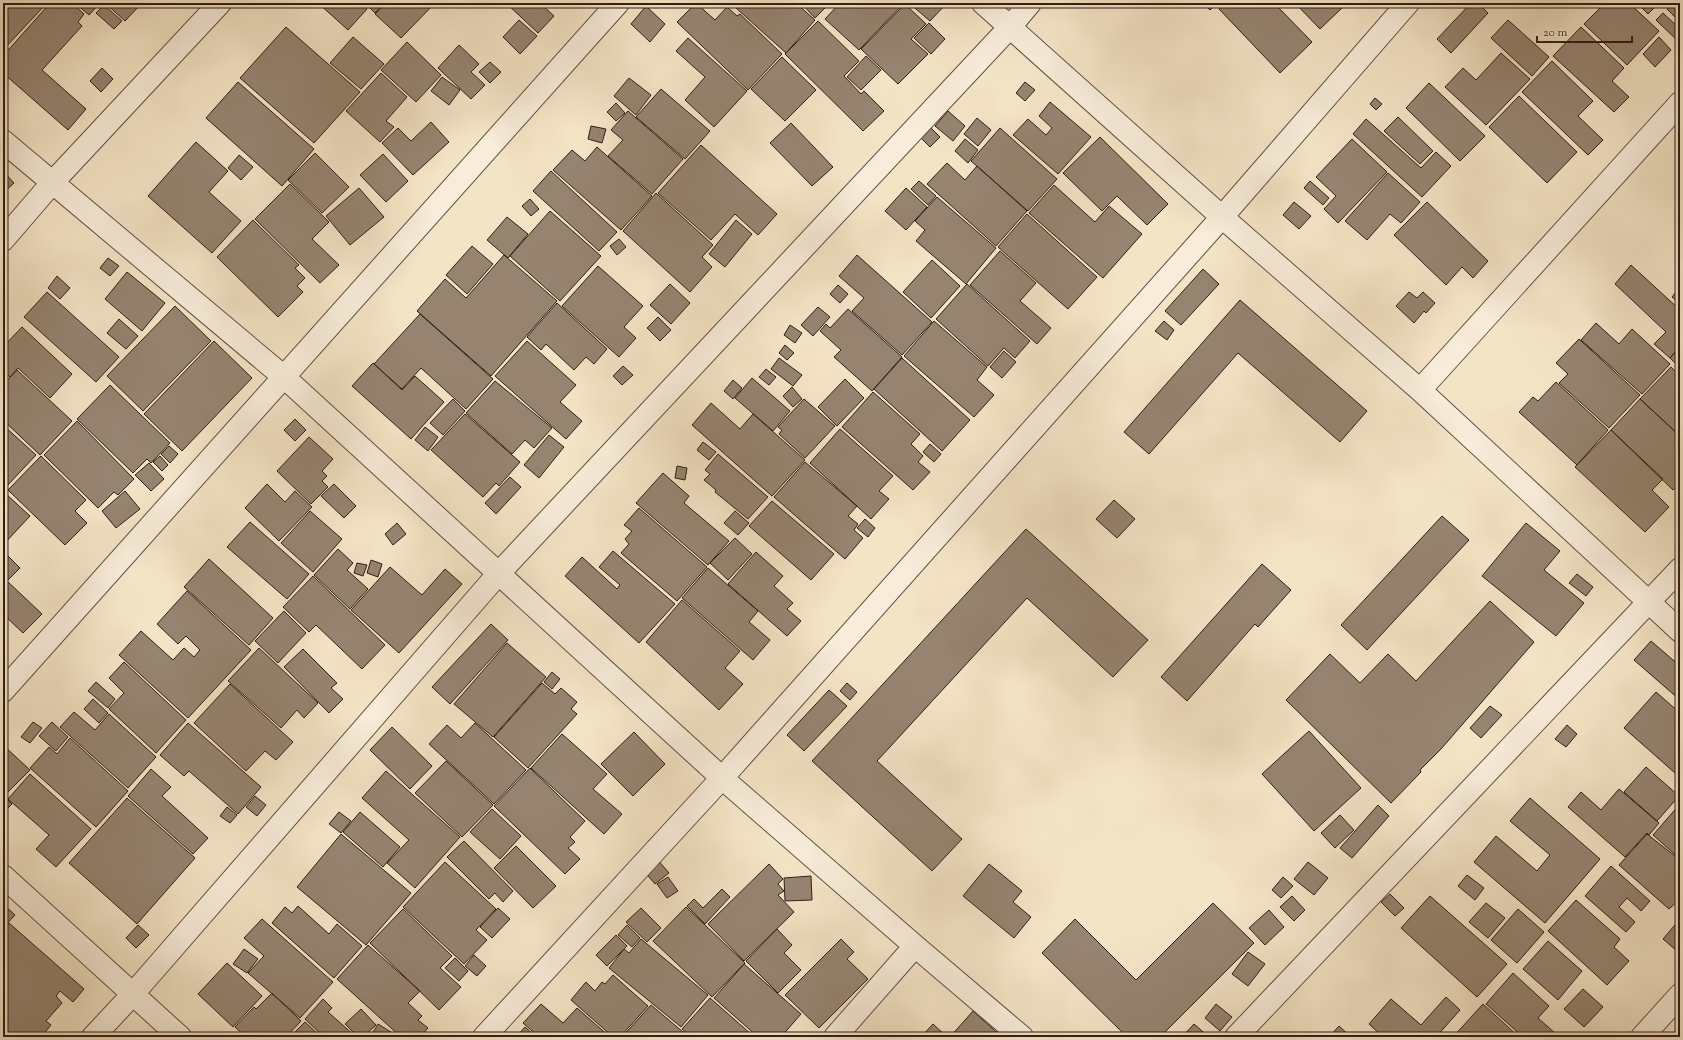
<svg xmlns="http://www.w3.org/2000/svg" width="1683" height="1040" font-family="'Sorts Mill Goudy',serif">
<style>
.building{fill:#968471;stroke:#301d14}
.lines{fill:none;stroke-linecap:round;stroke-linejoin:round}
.minor-casing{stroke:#614f40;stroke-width:24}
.minor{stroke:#f8edda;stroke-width:22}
</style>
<rect width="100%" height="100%" fill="#f4e4c6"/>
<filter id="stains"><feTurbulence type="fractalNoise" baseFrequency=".005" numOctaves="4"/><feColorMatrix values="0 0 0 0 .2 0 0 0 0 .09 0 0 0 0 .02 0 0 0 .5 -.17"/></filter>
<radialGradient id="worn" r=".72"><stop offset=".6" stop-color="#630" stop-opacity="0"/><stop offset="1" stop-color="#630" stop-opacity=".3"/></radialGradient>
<!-- building -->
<path class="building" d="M3,3H47L3,50Z
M50,3H72L84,14L78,22L82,26L42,70L86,109L68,130L3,73V56Z
M75,3H100L89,15Z
M105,3H142L125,21Z
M318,3H361L367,9L348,30Z
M365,3H384L375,13Z
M386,3H435L401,38L375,14Z
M506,3H540L554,16L538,33Z
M696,3L715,20L727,7L737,16L740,14L782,54L748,90L677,22Z
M740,3H796L815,20L786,53L736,8Z
M801,3H830L815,18Z
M840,3H904L859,50L825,19Z
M909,3H947L930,21Z
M1203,3H1217L1210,10Z
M1225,3H1274L1312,42L1280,73L1219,9Z
M1295,3H1340L1343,7L1320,29Z
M1471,3H1478L1488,13L1451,53L1437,39Z
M1605,3H1629L1659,31L1627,65L1584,24Z
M1637,3H1659L1648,14Z
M1673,3H1680V22L1667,9Z
M905,4L926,24L911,39L928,54L898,84L861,49Z
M104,5L122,21L114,29L96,13Z
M646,6L665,24L650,42L631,24Z
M1663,13L1680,29V43L1656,20Z
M519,20L537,36L520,54L503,37Z
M1508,20L1549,57L1532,76L1491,38Z
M818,21L859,61L844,76L861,94L864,91L884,111L863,131L785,54Z
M929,23L945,39L931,54L914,38Z
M286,27L360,92L314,143L240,78Z
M1581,27L1624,68L1612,81L1629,97L1614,112L1553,56Z
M353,37L384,64L361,89L330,63Z
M1659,37L1671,50L1655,67L1643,54Z
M688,38L747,91L714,127L685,100L705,77L676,51Z
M407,42L441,75L416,102L381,70Z
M459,45L479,64L471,72L485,85L471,99L438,68Z
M1501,53L1530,79L1486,125L1445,87L1463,68L1476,80Z
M866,56L881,70L861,90L847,77Z
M782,57L816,90L785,121L751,89Z
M1552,61L1593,101L1578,116L1603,140L1588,155L1522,92Z
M490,62L501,72L490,83L479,72Z
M102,68L113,79L101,92L90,81Z
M381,73L407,97L386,121L394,127L380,142L346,111Z
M442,77L460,90L449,105L431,91Z
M629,78L651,95L636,115L614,96Z
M238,82L314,149L282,186L206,118Z
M1025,82L1035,90L1025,101L1016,93Z
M1429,83L1485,136L1460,161L1406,108Z
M661,89L710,131L685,159L636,117Z
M1519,96L1577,152L1547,183L1489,127Z
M1375,98L1382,104L1376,110L1370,104Z
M1050,102L1091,137L1058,174L1013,135L1028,119L1046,135L1052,128L1039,116Z
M616,103L625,113L616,121L607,112Z
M628,111L683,159L652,194L608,156L623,140L611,130Z
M948,111L965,126L953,141L935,126Z
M1398,117L1433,151L1420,164L1384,131Z
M977,118L991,130L978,146L964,134Z
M1366,119L1421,168L1436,152L1451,166L1422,197L1353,134Z
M431,122L449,142L413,175L382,143L398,128L411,141Z
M791,123L833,167L812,186L770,143Z
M591,126L606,129L602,143L588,139Z
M929,126L940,137L930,147L919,136Z
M1000,128L1057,179L1028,211L971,161Z
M1100,137L1168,204L1147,225L1117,196L1102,211L1063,173Z
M965,139L978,150L968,163L955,151Z
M1352,139L1387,172L1338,223L1324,209L1336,196L1316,177Z
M196,142L228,171L209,192L241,221L212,253L148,196Z
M701,145L777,214L758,235L735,214L711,240L658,193Z
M597,147L652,196L621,230L553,170L572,150L585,161Z
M315,153L349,187L322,213L288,180Z
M383,154L408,181L386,202L360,175Z
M239,155L253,167L241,180L228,168Z
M947,163L965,180L977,166L1027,211L996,246L927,184Z
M3,171L14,183L3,193Z
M551,171L617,232L599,251L533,191Z
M1388,173L1420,202L1401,223L1390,214L1367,240L1345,221Z
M919,181L936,196L928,205L911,189Z
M1310,181L1329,198L1323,205L1304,188Z
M290,184L329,222L312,239L339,265L320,283L255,219Z
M1054,185L1095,222L1109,206L1142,234L1103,278L1029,213Z
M359,188L384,217L350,245L326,216Z
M906,188L927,207L906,230L885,211Z
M656,193L713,245L702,257L712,267L690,292L623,231Z
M937,197L996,248L966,284L916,241L925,230L915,221Z
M530,199L539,209L531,216L522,206Z
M1294,202L1311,216L1299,229L1283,215Z
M1427,202L1488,261L1473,278L1462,267L1446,285L1394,235Z
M550,211L601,256L560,301L510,256Z
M1027,214L1097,277L1068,309L998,247Z
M507,217L528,234L508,258L487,240Z
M253,220L299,265L295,268L305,278L297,286L303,292L278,317L217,257Z
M736,220L752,234L725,267L709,254Z
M619,239L626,247L617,255L610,246Z
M472,246L493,264L467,294L446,275Z
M1000,251L1036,283L1020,301L1051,328L1037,344L970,285Z
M504,255L557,301L491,376L417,311L445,279L466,298Z
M857,255L932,322L902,355L852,311L864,298L839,276Z
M108,258L119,266L110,276L100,268Z
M932,260L960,286L931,318L903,292Z
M1631,265L1680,310V347L1670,358L1654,344L1666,332L1615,284Z
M598,266L643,306L624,327L636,338L619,357L562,306Z
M1203,269L1219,284L1181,325L1165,311Z
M127,272L165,303L142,331L105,299Z
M57,276L70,288L60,299L48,288Z
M670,284L690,303L671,324L650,305Z
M967,284L1030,341L1015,358L1004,348L988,366L936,319Z
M838,285L848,294L840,303L830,294Z
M1680,287V304L1672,297Z
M47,292L119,357L96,382L24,317Z
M1409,292L1417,298L1423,292L1435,303L1426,313L1424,311L1414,323L1396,306Z
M1240,300L1367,411L1340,442L1238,353L1149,454L1124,432Z
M557,303L607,349L594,364L586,357L574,370L546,344L541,350L527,337Z
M175,306L211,341L143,411L107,376Z
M818,307L830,317L813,336L801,325Z
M848,309L902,357L872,391L834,357L841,350L820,331L826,324L830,328Z
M420,314L493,379L466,409L421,368L402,389L374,364Z
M658,317L671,330L660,341L647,328Z
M119,319L138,336L126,349L107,333Z
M934,321L987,367L977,380L994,395L974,417L904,356Z
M1164,321L1174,330L1167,340L1155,331Z
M1596,323L1619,344L1632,329L1670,364L1642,394L1581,340Z
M790,325L802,333L795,343L784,335Z
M22,327L72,374L50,398L18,368L10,377L3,371V347Z
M1579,339L1640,395L1609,428L1559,383L1568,374L1556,363Z
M214,341L252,378L182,451L144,414Z
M527,341L576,385L560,402L582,421L566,439L495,376Z
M785,345L794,353L787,360L779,353Z
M1680,347V368L1670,358Z
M1004,351L1016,362L1002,378L990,367Z
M779,358L802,375L793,386L771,369Z
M902,358L970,420L942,451L874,389Z
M373,363L402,390L415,376L444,402L411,439L352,386Z
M623,366L633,375L622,385L613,376Z
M1671,367L1680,376V436L1640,399Z
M766,369L776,377L769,385L759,377Z
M17,370L72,421L40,455L3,420V385Z
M752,378L790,411L773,431L735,398Z
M845,379L864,398L837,426L818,407Z
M733,380L742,388L733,399L724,391Z
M495,381L552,428L534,448L525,440L512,454L466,413Z
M1556,382L1608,430L1577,465L1519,412L1533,397L1538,401Z
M110,385L170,443L151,463L147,459L133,473L77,419Z
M792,387L802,399L793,407L783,396Z
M873,392L920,434L911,444L923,456L918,462L930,472L913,490L842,427Z
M453,399L465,411L443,435L430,423Z
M804,399L835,426L805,458L779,434L782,430L778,427Z
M1640,399L1680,436V460L1677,463L1680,466V482L1673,490L1611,430Z
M711,403L740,429L753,414L805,460L772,496L692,425Z
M465,414L520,462L499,486L496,483L483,497L431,450Z
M295,419L306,430L295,441L284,430Z
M77,421L134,479L118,495L114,492L98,508L44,455Z
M3,425L36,455L6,487L3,484Z
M425,427L438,437L428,451L415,440Z
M840,429L893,476L879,491L889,499L871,519L810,463Z
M1611,430L1663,479L1652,490L1669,507L1645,532L1575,467Z
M549,435L564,447L539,478L524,465Z
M309,437L333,459L322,471L327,476L322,481L328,487L311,504L277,471Z
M703,442L716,452L709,460L697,450Z
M930,444L941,454L934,462L923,452Z
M169,446L178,454L170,463L161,454Z
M718,454L768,497L748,519L715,492L716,490L704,480L710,474L705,470Z
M41,456L86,500L75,511L87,523L65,545L8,490Z
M160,456L168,465L162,471L153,462Z
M805,462L857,506L848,516L858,524L854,530L863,538L845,559L774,497Z
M149,463L164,479L151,491L135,475Z
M677,466L687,468L685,480L675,478Z
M663,473L689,496L684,503L729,541L708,565L636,503Z
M510,477L521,487L496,514L485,503Z
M267,484L285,502L295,491L312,507L279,541L245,508Z
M334,484L356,506L344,518L321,496Z
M125,491L140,509L116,528L102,511Z
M5,493L30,516L3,545V495Z
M1114,500L1135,519L1117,538L1096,519Z
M772,501L834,554L811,580L749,526Z
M639,508L707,567L677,601L621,553L629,544L625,539L632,531L624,525Z
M310,511L342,539L313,572L281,543Z
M735,511L749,523L738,535L724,523Z
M1442,516L1469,540L1367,650L1341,625Z
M865,519L875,528L868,537L857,528Z
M250,522L309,574L287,599L227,547Z
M397,523L406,534L393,545L385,534Z
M1526,523L1560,551L1544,570L1584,603L1556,636L1482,576Z
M1026,529L1148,640L1113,677L1027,598L877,761L962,839L932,871L812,761Z
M735,538L752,554L728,580L710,563Z
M338,549L353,563L347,570L368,589L350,609L314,575Z
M3,551L20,568L7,581L42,614L23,633L3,614Z
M613,551L675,604L639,643L565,576L582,557L617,589L620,585L599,567Z
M756,552L783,576L774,586L793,603L787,609L801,621L787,636L728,584Z
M209,559L273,618L249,645L184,587Z
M371,560L382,564L378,577L367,573Z
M357,563L367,565L363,576L354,573Z
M1262,564L1291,590L1258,627L1255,624L1187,701L1161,677Z
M390,567L422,595L445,569L462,584L399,653L351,610Z
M708,568L758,611L749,622L770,640L753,660L682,598Z
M1577,574L1593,587L1586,596L1569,583Z
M313,576L385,645L362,669L316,625L309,632L283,607Z
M187,591L251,650L188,718L119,655L141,631L173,660L184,648L194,657L200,650L186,636L178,644L157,624Z
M682,600L740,651L725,668L743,684L719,710L646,642Z
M1490,601L1534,642L1441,749L1420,770L1421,772L1391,803L1286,700L1330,654L1360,683L1388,654L1416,681Z
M284,611L306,633L278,663L255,641Z
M491,624L508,640L450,704L432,687Z
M1651,641L1680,666V700L1634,660Z
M507,643L546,677L493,737L454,704Z
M259,648L318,703L304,718L297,710L281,728L228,681Z
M303,649L337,683L331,688L343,699L329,713L284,667Z
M124,662L186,720L156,753L109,709L124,693L109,678Z
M552,672L560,679L552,689L544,682Z
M96,682L115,699L108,708L88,691Z
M542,683L555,694L561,688L577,702L571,709L577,714L528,768L494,737Z
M847,683L857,692L850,700L840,691Z
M230,684L293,742L276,760L265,751L246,771L194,723Z
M829,690L847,706L804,751L787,735Z
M1656,692L1680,713V767L1675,773L1624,728Z
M93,699L108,713L99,723L84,709Z
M1490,706L1502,715L1481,738L1470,728Z
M74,712L95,730L109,714L156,757L128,788L60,727Z
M33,722L42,728L30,743L21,737Z
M52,722L68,737L56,751L39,736Z
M188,723L261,787L238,814L189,771L184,776L160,755Z
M475,723L526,770L494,804L429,744L447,725L461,738Z
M1567,725L1577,734L1566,747L1555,739Z
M392,727L432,766L410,789L370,750Z
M1309,731L1361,788L1314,831L1262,774Z
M634,732L665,764L633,796L601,764Z
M562,734L607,774L593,789L622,814L604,834L531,768Z
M70,738L128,791L96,827L30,768L49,747L57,754Z
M3,745L30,770L7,793L3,789Z
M446,761L493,805L462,837L415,793Z
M1646,767L1679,796L1657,821L1624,792Z
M530,768L585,821L570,837L575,842L568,848L580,859L565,874L494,806Z
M151,769L171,787L162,796L208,838L193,854L128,796Z
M386,771L460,837L415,888L387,863L409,840L362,798Z
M30,774L91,829L56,867L36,849L49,835L8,799Z
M1619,789L1659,823L1649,835L1647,833L1625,857L1568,807L1581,792L1601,810Z
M3,795L12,804L3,813Z
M255,796L266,805L257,816L246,807Z
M127,798L195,858L137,924L69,863Z
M1530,798L1600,859L1545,923L1474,862L1496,836L1537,871L1550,855L1510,821Z
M1680,804V859L1653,835Z
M1378,805L1389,816L1352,858L1340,848Z
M227,807L237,815L230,823L220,816Z
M492,809L521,836L500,859L470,832Z
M339,812L351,821L341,833L329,824Z
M360,812L400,847L383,867L343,832Z
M1340,815L1354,830L1335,848L1321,833Z
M341,834L411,893L366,945L297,887Z
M1647,834L1680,860V899L1669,909L1619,865Z
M464,841L513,891L503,902L495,893L489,899L447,857Z
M516,846L556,886L533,908L494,868Z
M657,859L669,873L655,884L643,870Z
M445,862L496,909L476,930L487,940L464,964L403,907Z
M1308,862L1328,878L1314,895L1294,879Z
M769,864L783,879L778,884L784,891L778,895L794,912L744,961L708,924Z
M989,864L1022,891L1013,902L1031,917L1014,938L963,896Z
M1611,866L1650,901L1641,911L1627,898L1619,907L1635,922L1626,932L1585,896Z
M1467,875L1484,888L1475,900L1458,886Z
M811,876L812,900L785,901L784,878Z
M668,877L678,891L667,898L657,884Z
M1283,877L1293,886L1281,898L1272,890Z
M722,889L730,897L705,924L687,906L694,899L703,908Z
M1390,894L1404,908L1395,916L1381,902Z
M1292,896L1305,910L1294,921L1280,907Z
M1430,896L1507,964L1477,997L1401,928Z
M1576,900L1620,939L1614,947L1629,961L1607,985L1548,931Z
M1213,903L1254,943L1160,1037H1127L1042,953L1075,919L1136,980Z
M1486,903L1505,918L1488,938L1469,922Z
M3,904L15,915L3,928Z
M298,906L329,934L337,924L362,946L334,978L272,923L285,907L292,913Z
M686,907L745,963L712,997L653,941Z
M498,908L510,919L492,938L480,927Z
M641,908L661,928L647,942L626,922Z
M403,909L452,956L440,968L461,987L439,1010L370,943Z
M1518,909L1544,932L1517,963L1491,940Z
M1269,910L1284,927L1265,945L1249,928Z
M262,919L333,982L300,1018L248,973L264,956L244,938Z
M1680,919V947L1677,951L1663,939Z
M9,923L84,989L73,1002L60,991L56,996L62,1003L46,1021L51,1025L41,1037H4L3,1036V930Z
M138,925L149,935L136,948L126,938Z
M627,925L640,938L632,947L618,935Z
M777,929L792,945L784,953L801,970L778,993L746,961Z
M616,935L627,946L607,966L596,955Z
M641,939L708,995L681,1027L609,968L624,949L629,953Z
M841,939L854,952L847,959L868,979L819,1028L785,995Z
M1548,941L1582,971L1558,1000L1523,969Z
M368,945L420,991L408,1003L422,1016L418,1020L428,1028L420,1037H401L337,979Z
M244,949L258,959L247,973L233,964Z
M1248,952L1265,964L1248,986L1232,974Z
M474,955L486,966L477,976L465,966Z
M455,958L468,971L459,981L445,968Z
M227,963L262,996L233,1027L198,994Z
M744,964L801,1014L781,1037H758L714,998Z
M1513,973L1549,1006L1538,1018L1556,1034L1554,1037H1523L1486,1004Z
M613,975L648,1006L620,1037H613L571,1000L586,982L595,991L602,982L605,984Z
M1583,989L1603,1007L1584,1027L1564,1009Z
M272,993L301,1021L286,1037H246L235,1027L254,1007L256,1009Z
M1446,997L1460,1010L1436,1037H1383L1369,1024L1391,999L1421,1025Z
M710,998L751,1034L749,1037H691L682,1029Z
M323,999L332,1008L328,1012L356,1037H324L305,1019Z
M541,1004L563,1023L577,1008L610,1037H539L523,1023Z
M1216,1004L1232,1017L1220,1031L1205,1018Z
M1483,1004L1519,1037H1453Z
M651,1005L689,1037H622Z
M361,1009L376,1025L363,1037H358L345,1024Z
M973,1011L1002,1037H950Z
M305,1022L321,1037H290Z
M378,1024L396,1035L395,1037H370Z
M933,1024L947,1037H921Z
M1194,1024L1209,1037H1182Z
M1339,1026L1351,1037H1329Z
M525,1027L536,1037H516Z"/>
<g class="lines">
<!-- minor casing -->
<g class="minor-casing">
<path id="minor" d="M983,3L1222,217L1420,390L1680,631
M3,141L284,377L722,778L915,946L1022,1037
M3,240L52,183L220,3
M1420,390L1680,103
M3,691L618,3
M3,876L180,1037
M93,1037L132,995L499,573L1010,27L1030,3
M484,1037L722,778L1222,217L1408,3
M835,1037L915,946
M1236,1037L1680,569
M1642,1037L1680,995"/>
</g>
<!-- minor -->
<use href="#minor" class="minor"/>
</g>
<!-- margin -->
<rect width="1683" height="1040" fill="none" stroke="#f4e4c6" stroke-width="16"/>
<rect x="4" y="4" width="1675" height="1032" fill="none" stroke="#301d14" stroke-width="2"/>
<rect x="8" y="8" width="1667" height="1024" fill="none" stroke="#301d14"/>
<!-- scale -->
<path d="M1537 36v6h95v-6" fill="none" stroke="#301d14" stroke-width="2"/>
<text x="1543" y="36" font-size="12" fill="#301d14" stroke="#f8edda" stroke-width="3" paint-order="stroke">20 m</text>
<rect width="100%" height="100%" filter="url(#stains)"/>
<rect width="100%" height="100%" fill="url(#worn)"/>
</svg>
